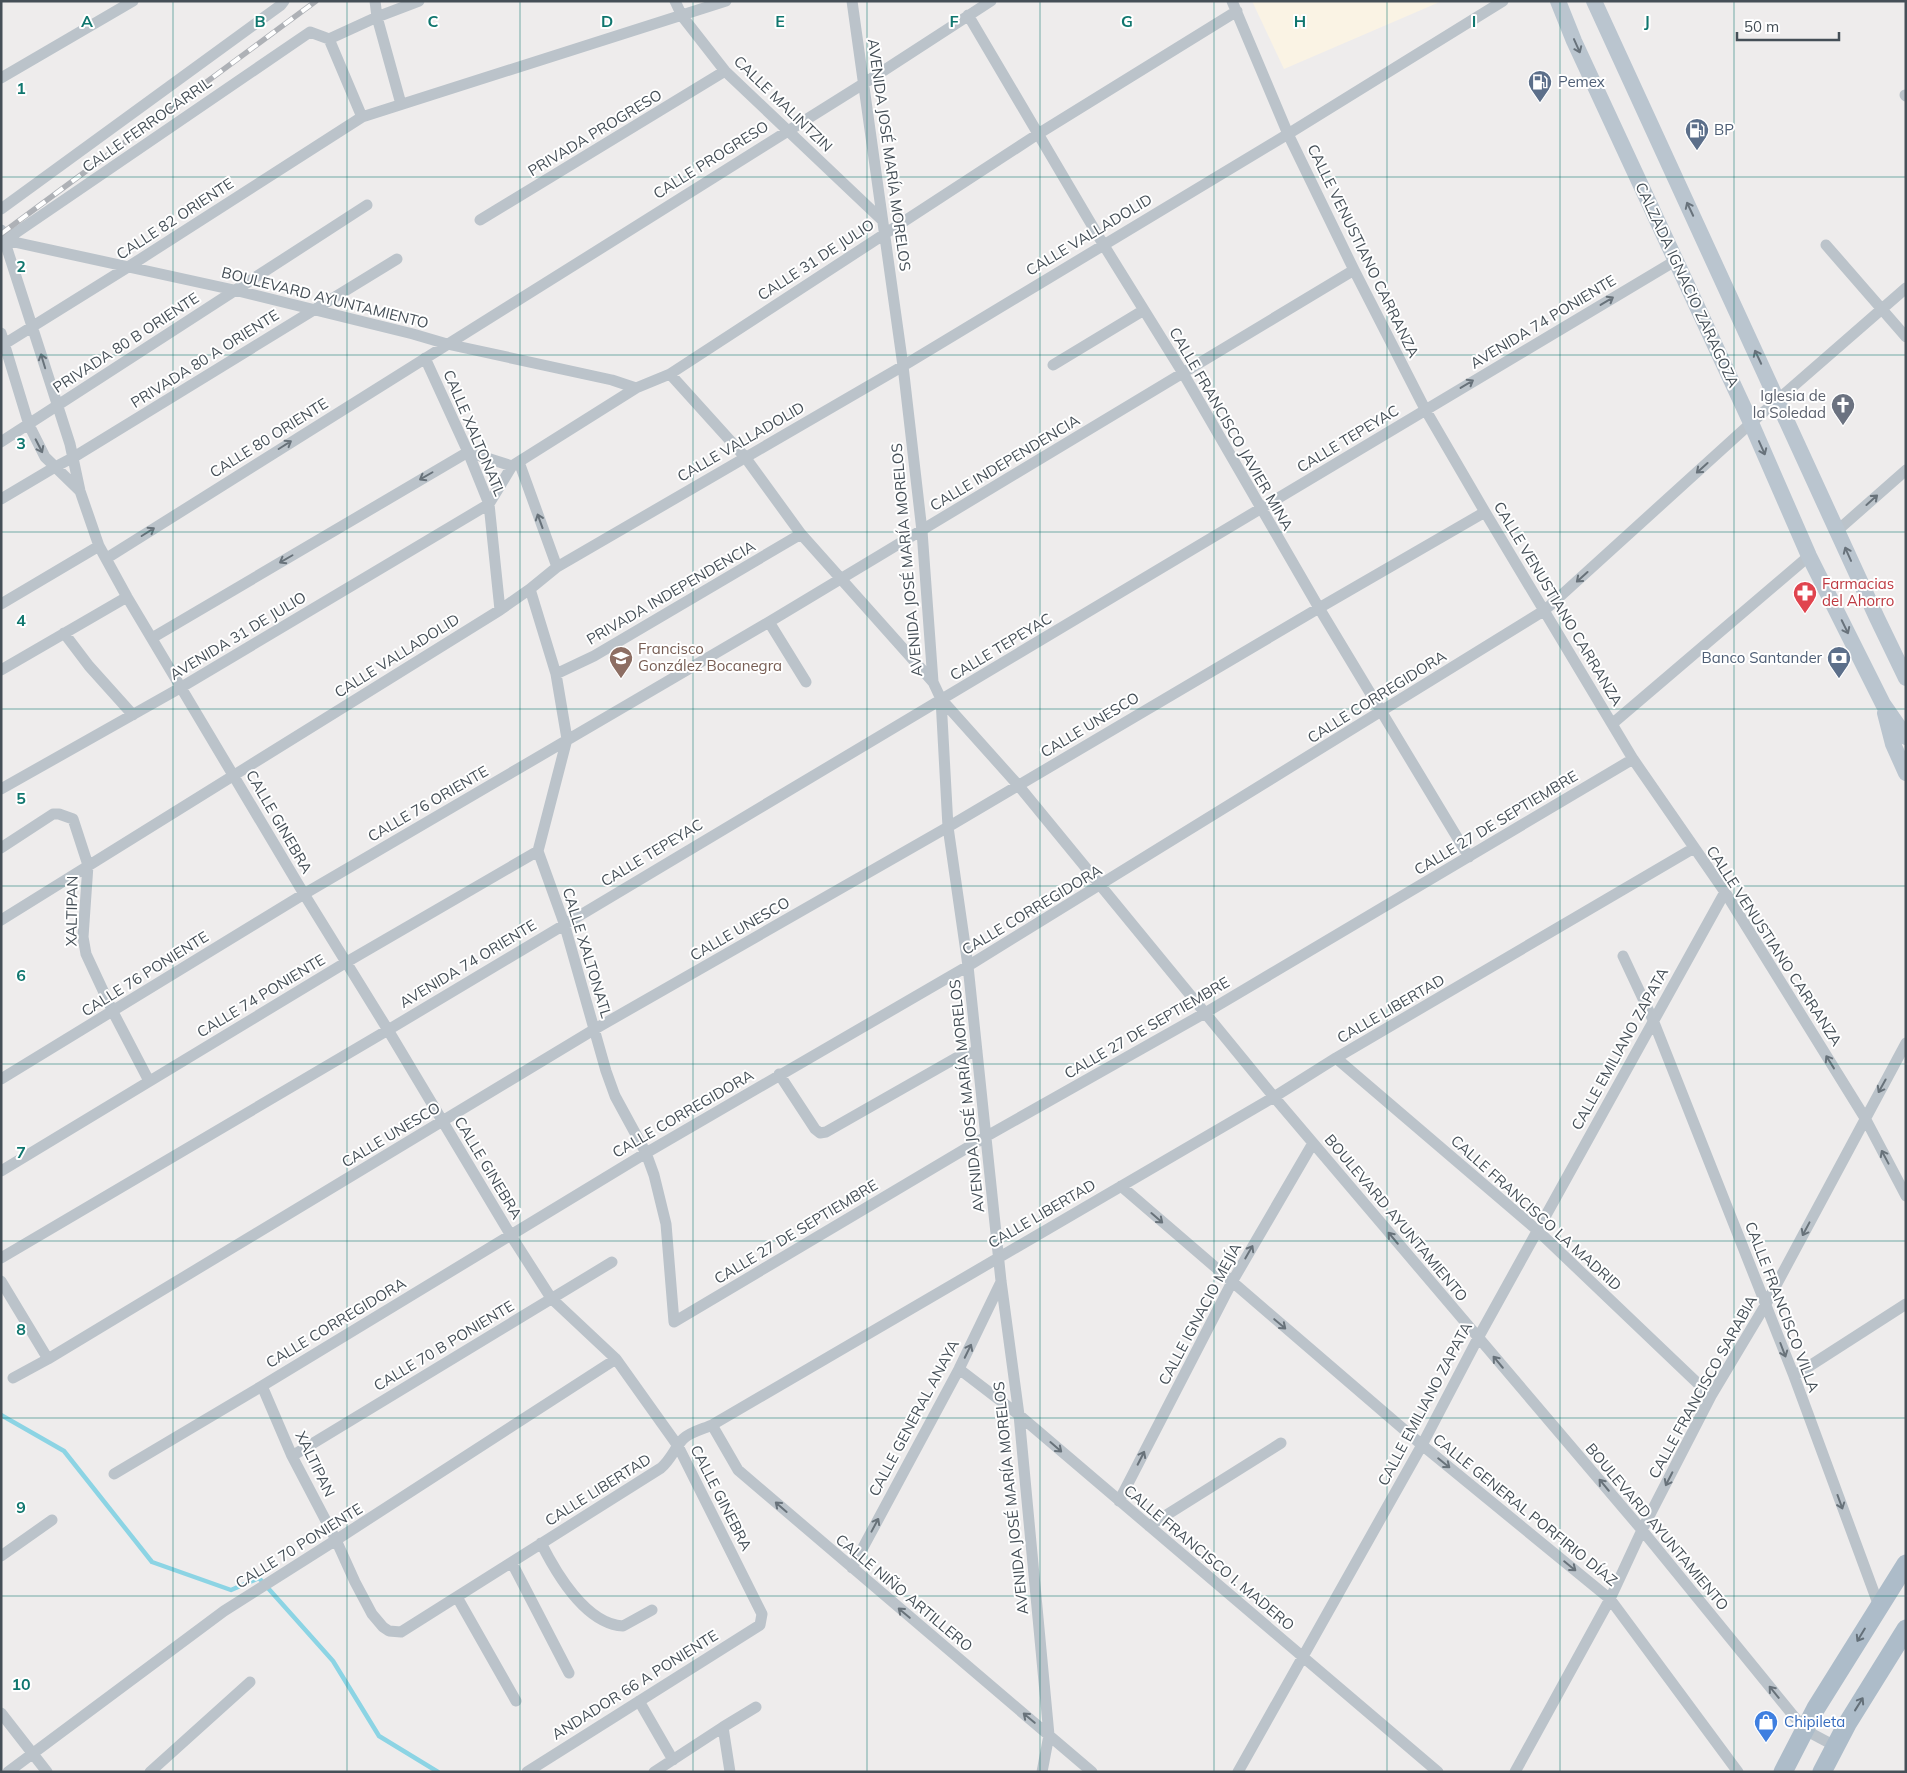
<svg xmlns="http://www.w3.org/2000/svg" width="1907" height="1773" font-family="Mulish,sans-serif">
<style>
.commercial{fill:#faf3e4}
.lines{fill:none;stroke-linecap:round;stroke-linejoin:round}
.stream{stroke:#8cd4e4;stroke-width:4.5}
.street{stroke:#bbc3ca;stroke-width:11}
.secondary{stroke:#bac5cf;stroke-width:16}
.primary{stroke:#adbcc9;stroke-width:19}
.rail-casing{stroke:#aeb1b6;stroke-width:5.5}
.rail{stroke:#fff;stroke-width:4;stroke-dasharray:11;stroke-linecap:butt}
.oneway{stroke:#68727b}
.oneway2{stroke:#68727a}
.oneway3{stroke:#647079}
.grid{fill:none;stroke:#0f766e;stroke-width:1;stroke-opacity:0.55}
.labels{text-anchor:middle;stroke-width:4;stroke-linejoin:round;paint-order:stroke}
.service-label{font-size:15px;fill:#4e5e75;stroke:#fff;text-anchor:start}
.street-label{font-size:15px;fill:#454f57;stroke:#fff}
.worship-label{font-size:15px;fill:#5b616d;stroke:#fff;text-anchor:end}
.health-label{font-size:15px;fill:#be3a42;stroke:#fff;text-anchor:start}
.education-label{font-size:15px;fill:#785e54;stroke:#fff;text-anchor:start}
.shop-label{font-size:15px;fill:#366cbe;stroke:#fff;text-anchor:start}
.grid-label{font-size:16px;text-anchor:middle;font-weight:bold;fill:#0f766e;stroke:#fff;stroke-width:4;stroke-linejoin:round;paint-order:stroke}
</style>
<rect width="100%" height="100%" fill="#eeecec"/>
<!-- commercial -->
<path class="commercial" d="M1252,1H1442L1284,69Z"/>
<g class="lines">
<!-- stream -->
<path class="stream" d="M1,1415L64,1451L152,1562L231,1590L259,1578L333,1661L379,1736L438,1772"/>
<!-- street -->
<path class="street" d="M375,1L377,17L401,104
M675,1L682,16L725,71L882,220
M852,1L903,366L922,531L933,682L941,699L948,827L968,966L1001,1281L1019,1415L1049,1735L1042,1772
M1232,1L1288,134L1354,270L1425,409L1485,512L1633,759L1725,892L1865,1118L1906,1196
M968,15L1103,244L1183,373L1319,608L1469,857
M329,39L377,17L419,1
M1,78L133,1
M1905,95L1906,96
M1,209L281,5L284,1
M480,220L725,71
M1,230L70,444L80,491L99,546L127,597L304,894L388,1030L510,1234L551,1298L616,1359L678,1446L762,1614L760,1625L527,1772
M5,240L234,290L413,334L447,344L612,380L636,388
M4,241L310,32L329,39L362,117
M1826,245L1906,337
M1,333L29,425L45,457L80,491
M1,346L128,267L362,117L726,1
M425,358L468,452L489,504L500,610
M1053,365L1144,310
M670,374L745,457L801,534L933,682
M1,442L367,205
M519,462L557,567
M1,499L55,467L74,457L397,259
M1838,530L1906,470
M107,558L863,84L991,1
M530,589L556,674L567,739L538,851L564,923L606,1071L615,1096L646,1153L654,1175L666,1224L674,1322L987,1136L1205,1013L1633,759
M1,604L99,546
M769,622L806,682
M64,633L89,666L133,715
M152,638L468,452L512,466
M1,670L127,597
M556,674L594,656L801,534
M941,699L1018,785L1274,1097L1642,1530L1805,1730L1835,1746
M1612,724L1809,556
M1,789L180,688L489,504L512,466L636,388L670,374L1038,134L1237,11
M1,848L53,814H59L73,819L88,865L83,937L86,954L113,1012L149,1081
M1,920L500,610L530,589L557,567L903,366L1288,134L1503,1
M1623,956L1653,1020L1794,1376L1879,1606
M1336,1058L1537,1230L1711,1396
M779,1074L815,1129L820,1133L826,1132L956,1058L977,1051
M1,1079L304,894L769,622L1354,270
M1,1171L345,963L538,851
M1121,1186L1422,1445L1610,1599L1738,1772
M1,1258L388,1030L1675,261
M1,1281L48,1359
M959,1369L1019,1415L1438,1772
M1794,1376L1906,1304
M13,1378L48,1359L595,1029L948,827L1319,608L1485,512
M262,1386L292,1456L336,1540L355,1582L372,1614L383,1627L389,1631L401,1632L661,1468C672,1458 674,1449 683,1439C690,1432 703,1429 712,1425L1274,1097L1336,1058L1694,848
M712,1425L738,1470L1092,1772
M292,1456L612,1262
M114,1474L262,1386L646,1153L968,966L1545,610L1751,423L1906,288
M1119,1501L1232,1282L1313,1143
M1149,1526L1281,1443
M541,1543C556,1573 586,1624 623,1626L652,1610
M1,1556L52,1520
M512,1563L569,1673
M852,1568L959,1369L1001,1282
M457,1597L516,1701
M639,1701L673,1760
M1,1713L47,1772
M723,1727L730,1772
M8,1772L224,1611L336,1540L616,1359
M150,1772L250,1682
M654,1772L723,1727L756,1707
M1238,1772L1422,1445L1478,1338L1725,892
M1515,1772L1610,1599L1642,1530L1711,1396L1766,1304L1906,1043"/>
<!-- secondary -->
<path class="secondary" d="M1558,1L1574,41L1751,423L1809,556L1883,704L1906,737
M1594,1L1877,618L1906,678
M1885,713L1893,744L1906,773"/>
<!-- primary -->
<path class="primary" d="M1783,1772L1816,1708L1906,1564
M1822,1772L1847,1724L1906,1629"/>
<!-- rail casing -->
<g class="rail-casing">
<path id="rail" d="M1,234L316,1"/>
</g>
<!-- rail -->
<use href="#rail" class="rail"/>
</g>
<!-- one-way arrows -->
<defs><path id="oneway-shaft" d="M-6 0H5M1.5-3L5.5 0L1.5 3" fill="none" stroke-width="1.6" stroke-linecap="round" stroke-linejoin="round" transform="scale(1.25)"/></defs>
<g class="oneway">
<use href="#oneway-shaft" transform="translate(1577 46) rotate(66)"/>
<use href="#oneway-shaft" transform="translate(1690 209) rotate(-115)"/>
<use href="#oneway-shaft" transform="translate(1758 357) rotate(-115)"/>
<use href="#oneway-shaft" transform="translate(1762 448) rotate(66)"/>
<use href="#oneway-shaft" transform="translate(1848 554) rotate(-114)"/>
<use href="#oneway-shaft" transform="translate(1845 627) rotate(64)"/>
</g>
<g class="oneway2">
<use href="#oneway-shaft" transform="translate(1607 301) rotate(-31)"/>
<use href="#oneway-shaft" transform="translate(43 361) rotate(-107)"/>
<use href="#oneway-shaft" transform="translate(1467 384) rotate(-31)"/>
<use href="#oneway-shaft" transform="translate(285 445) rotate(-32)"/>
<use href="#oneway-shaft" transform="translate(39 446) rotate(63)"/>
<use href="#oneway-shaft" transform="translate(1702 468) rotate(138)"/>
<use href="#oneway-shaft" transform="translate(426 476) rotate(150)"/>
<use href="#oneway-shaft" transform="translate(1872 500) rotate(-42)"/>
<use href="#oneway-shaft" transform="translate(540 521) rotate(-110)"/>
<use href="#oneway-shaft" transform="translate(148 532) rotate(-32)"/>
<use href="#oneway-shaft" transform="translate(286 559) rotate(150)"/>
<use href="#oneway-shaft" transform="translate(1582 577) rotate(138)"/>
<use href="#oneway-shaft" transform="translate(1830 1062) rotate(-122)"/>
<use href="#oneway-shaft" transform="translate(1882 1086) rotate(119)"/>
<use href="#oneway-shaft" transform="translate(1885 1157) rotate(-118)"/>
<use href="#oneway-shaft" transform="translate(1157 1218) rotate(41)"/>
<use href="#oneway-shaft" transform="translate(1806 1229) rotate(118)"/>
<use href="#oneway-shaft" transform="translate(1393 1238) rotate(-130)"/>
<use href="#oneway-shaft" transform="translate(1249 1252) rotate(-60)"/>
<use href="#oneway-shaft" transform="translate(1280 1324) rotate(40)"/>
<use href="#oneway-shaft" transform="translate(1783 1350) rotate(69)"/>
<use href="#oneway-shaft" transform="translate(968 1351) rotate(-64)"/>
<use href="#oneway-shaft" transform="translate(1498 1362) rotate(-130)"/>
<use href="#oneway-shaft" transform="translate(1056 1447) rotate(41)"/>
<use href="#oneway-shaft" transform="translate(1141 1458) rotate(-63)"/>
<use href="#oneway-shaft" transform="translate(1444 1463) rotate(39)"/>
<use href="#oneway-shaft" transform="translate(1669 1479) rotate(117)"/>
<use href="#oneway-shaft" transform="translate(1604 1485) rotate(-130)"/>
<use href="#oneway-shaft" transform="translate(1840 1502) rotate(70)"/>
<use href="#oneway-shaft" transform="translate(781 1507) rotate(-139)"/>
<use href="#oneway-shaft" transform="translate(875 1525) rotate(-62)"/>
<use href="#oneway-shaft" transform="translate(1570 1566) rotate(39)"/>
<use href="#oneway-shaft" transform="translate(904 1613) rotate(-140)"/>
<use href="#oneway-shaft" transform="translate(1774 1692) rotate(-129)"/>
<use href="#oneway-shaft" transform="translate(1029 1718) rotate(-140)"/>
</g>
<g class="oneway3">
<use href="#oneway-shaft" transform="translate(1861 1635) rotate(121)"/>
<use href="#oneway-shaft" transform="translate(1859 1704) rotate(-58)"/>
</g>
<!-- grid -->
<path class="grid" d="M173,1V1772M347,1V1772M520,1V1772M693,1V1772M867,1V1772M1040,1V1772M1214,1V1772M1387,1V1772M1560,1V1772M1734,1V1772M1,177H1906M1,355H1906M1,532H1906M1,709H1906M1,886H1906M1,1064H1906M1,1241H1906M1,1418H1906M1,1596H1906"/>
<!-- icons -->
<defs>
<g id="fuel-pin" transform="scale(1.25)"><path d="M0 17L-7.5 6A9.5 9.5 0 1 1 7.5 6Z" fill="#5c6f8a" stroke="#fff"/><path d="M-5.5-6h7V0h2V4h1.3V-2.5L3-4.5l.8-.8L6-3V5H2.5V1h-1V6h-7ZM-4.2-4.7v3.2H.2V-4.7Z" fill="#fff"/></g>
<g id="church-pin" transform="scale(1.25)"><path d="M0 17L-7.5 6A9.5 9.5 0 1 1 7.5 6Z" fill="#6b7280" stroke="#fff"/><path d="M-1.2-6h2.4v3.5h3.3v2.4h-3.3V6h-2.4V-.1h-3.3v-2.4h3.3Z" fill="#fff"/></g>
<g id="pharmacy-pin" transform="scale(1.25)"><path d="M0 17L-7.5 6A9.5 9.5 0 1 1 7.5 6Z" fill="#e0444e" stroke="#fff"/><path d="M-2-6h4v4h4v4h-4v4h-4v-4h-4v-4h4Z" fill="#fff"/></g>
<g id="school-pin" transform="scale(1.25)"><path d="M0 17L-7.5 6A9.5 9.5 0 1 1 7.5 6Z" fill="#8d6e63" stroke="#fff"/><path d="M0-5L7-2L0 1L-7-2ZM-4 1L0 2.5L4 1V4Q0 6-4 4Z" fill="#fff"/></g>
<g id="bank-pin" transform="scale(1.25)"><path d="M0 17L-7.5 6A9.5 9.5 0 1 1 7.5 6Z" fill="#5c6f8a" stroke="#fff"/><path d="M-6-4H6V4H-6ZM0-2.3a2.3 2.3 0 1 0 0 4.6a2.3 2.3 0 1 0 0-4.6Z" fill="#fff"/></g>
<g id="shop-pin" transform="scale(1.25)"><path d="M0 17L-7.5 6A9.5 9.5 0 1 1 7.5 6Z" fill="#3f7fe0" stroke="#fff"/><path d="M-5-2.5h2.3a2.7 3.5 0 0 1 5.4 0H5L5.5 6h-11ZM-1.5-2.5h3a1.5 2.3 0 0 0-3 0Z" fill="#fff"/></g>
</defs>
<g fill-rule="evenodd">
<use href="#fuel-pin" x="1540" y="82"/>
<use href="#fuel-pin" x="1697" y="130"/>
<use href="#church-pin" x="1843" y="405"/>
<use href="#pharmacy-pin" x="1805" y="593"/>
<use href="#school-pin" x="621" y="658"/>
<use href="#bank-pin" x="1839" y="658"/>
<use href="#shop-pin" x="1766" y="1722"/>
</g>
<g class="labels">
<!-- service labels -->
<g class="service-label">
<text x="1558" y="87">Pemex</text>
<text x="1714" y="135">BP</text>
<text x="1822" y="663" text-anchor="end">Banco Santander</text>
</g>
<!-- street labels -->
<g class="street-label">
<text transform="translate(783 104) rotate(44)" y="5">CALLE MALINTZIN</text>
<text transform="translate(147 125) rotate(-35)" y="5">CALLE FERROCARRIL</text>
<text transform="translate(595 133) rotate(-31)" y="5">PRIVADA PROGRESO</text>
<text transform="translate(889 155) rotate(82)" y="5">AVENIDA JOSÉ MARÍA MORELOS</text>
<text transform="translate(711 160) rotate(-32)" y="5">CALLE PROGRESO</text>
<text transform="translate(175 219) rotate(-33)" y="5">CALLE 82 ORIENTE</text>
<text transform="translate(1089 235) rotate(-31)" y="5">CALLE VALLADOLID</text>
<text transform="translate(1363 251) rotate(64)" y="5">CALLE VENUSTIANO CARRANZA</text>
<text transform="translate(816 260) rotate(-33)" y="5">CALLE 31 DE JULIO</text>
<text transform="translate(1687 285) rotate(65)" y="5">CALZADA IGNACIO ZARAGOZA</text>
<text transform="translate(325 298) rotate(14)" y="5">BOULEVARD AYUNTAMIENTO</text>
<text transform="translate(1543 322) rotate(-31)" y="5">AVENIDA 74 PONIENTE</text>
<text transform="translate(126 343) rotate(-33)" y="5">PRIVADA 80 B ORIENTE</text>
<text transform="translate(205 359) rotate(-32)" y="5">PRIVADA 80 A ORIENTE</text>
<text transform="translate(1231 429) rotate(60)" y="5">CALLE FRANCISCO JAVIER MINA</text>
<text transform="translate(474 433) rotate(67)" y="5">CALLE XALTONATL</text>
<text transform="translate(269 438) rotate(-32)" y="5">CALLE 80 ORIENTE</text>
<text transform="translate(1348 439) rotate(-31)" y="5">CALLE TEPEYAC</text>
<text transform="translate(741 442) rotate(-30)" y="5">CALLE VALLADOLID</text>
<text transform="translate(1005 463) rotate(-31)" y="5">CALLE INDEPENDENCIA</text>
<text transform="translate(907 560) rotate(-95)" y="5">AVENIDA JOSÉ MARÍA MORELOS</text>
<text transform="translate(671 593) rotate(-30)" y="5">PRIVADA INDEPENDENCIA</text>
<text transform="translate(1558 604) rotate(59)" y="5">CALLE VENUSTIANO CARRANZA</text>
<text transform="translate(238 636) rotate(-31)" y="5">AVENIDA 31 DE JULIO</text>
<text transform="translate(1001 647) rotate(-31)" y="5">CALLE TEPEYAC</text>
<text transform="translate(397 656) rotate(-32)" y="5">CALLE VALLADOLID</text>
<text transform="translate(1377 697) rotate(-32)" y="5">CALLE CORREGIDORA</text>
<text transform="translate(1090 725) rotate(-31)" y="5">CALLE UNESCO</text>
<text transform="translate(428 804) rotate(-30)" y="5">CALLE 76 ORIENTE</text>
<text transform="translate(279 822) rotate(60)" y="5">CALLE GINEBRA</text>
<text transform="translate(1496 823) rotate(-31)" y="5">CALLE 27 DE SEPTIEMBRE</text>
<text transform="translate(652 853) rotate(-31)" y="5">CALLE TEPEYAC</text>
<text transform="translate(1032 910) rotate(-31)" y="5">CALLE CORREGIDORA</text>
<text transform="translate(72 911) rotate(-89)" y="5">XALTIPAN</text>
<text transform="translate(740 929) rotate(-30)" y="5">CALLE UNESCO</text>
<text transform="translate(1774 946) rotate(57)" y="5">CALLE VENUSTIANO CARRANZA</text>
<text transform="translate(587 953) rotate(73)" y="5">CALLE XALTONATL</text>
<text transform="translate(468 964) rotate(-31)" y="5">AVENIDA 74 ORIENTE</text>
<text transform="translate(145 974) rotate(-32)" y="5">CALLE 76 PONIENTE</text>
<text transform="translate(261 996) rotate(-31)" y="5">CALLE 74 PONIENTE</text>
<text transform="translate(1391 1009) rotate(-30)" y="5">CALLE LIBERTAD</text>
<text transform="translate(1147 1028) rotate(-30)" y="5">CALLE 27 DE SEPTIEMBRE</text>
<text transform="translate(1620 1049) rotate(-61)" y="5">CALLE EMILIANO ZAPATA</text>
<text transform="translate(967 1096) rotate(-96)" y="5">AVENIDA JOSÉ MARÍA MORELOS</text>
<text transform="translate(683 1114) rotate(-30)" y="5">CALLE CORREGIDORA</text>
<text transform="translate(391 1135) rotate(-31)" y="5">CALLE UNESCO</text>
<text transform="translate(488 1168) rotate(59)" y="5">CALLE GINEBRA</text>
<text transform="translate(1536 1213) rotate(42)" y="5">CALLE FRANCISCO LA MADRID</text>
<text transform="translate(1042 1214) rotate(-30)" y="5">CALLE LIBERTAD</text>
<text transform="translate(1396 1218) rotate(50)" y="5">BOULEVARD AYUNTAMIENTO</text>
<text transform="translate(796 1232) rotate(-31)" y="5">CALLE 27 DE SEPTIEMBRE</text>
<text transform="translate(1782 1307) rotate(69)" y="5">CALLE FRANCISCO VILLA</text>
<text transform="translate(1200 1314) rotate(-62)" y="5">CALLE IGNACIO MEJÍA</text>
<text transform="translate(336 1323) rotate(-31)" y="5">CALLE CORREGIDORA</text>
<text transform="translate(444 1346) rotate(-31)" y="5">CALLE 70 B PONIENTE</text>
<text transform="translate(1703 1387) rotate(-61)" y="5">CALLE FRANCISCO SARABIA</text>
<text transform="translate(1425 1404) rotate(-62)" y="5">CALLE EMILIANO ZAPATA</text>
<text transform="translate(914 1418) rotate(-62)" y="5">CALLE GENERAL ANAYA</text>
<text transform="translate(315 1464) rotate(64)" y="5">XALTIPAN</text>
<text transform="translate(598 1490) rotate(-32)" y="5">CALLE LIBERTAD</text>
<text transform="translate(721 1498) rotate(63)" y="5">CALLE GINEBRA</text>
<text transform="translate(1011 1498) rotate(-96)" y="5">AVENIDA JOSÉ MARÍA MORELOS</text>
<text transform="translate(1525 1510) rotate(39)" y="5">CALLE GENERAL PORFIRIO DÍAZ</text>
<text transform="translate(1657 1527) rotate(50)" y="5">BOULEVARD AYUNTAMIENTO</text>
<text transform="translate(299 1546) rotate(-32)" y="5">CALLE 70 PONIENTE</text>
<text transform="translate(1209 1558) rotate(40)" y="5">CALLE FRANCISCO I. MADERO</text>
<text transform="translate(904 1593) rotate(40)" y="5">CALLE NIÑO ARTILLERO</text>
<text transform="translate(635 1685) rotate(-32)" y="5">ANDADOR 66 A PONIENTE</text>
</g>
<!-- worship labels -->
<g class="worship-label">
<text x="1826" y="401">Iglesia de<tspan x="1826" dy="17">la Soledad</tspan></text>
</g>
<!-- health labels -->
<g class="health-label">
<text x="1822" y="589">Farmacias<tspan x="1822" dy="17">del Ahorro</tspan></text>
</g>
<!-- education labels -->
<g class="education-label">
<text x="638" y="654">Francisco<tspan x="638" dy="17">González Bocanegra</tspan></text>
</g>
<!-- shop labels -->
<g class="shop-label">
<text x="1784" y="1727">Chipileta</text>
</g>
</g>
<g class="grid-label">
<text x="87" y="27">A</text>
<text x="260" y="27">B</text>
<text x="433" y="27">C</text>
<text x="607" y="27">D</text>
<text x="780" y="27">E</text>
<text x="954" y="27">F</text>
<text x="1127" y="27">G</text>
<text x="1300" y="27">H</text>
<text x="1474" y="27">I</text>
<text x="1647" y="27">J</text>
<text x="21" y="94">1</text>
<text x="21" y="272">2</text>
<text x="21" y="449">3</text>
<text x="21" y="626">4</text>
<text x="21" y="804">5</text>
<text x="21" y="981">6</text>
<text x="21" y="1158">7</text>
<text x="21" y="1335">8</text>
<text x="21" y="1513">9</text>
<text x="21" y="1690">10</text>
</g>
<!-- border -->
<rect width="1907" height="1773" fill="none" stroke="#454f57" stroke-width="5"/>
<!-- scale -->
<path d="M1737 32v8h102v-8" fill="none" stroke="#454f57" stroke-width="2.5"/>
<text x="1744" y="32" font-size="15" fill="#454f57" stroke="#ffffff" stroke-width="4" paint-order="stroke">50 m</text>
</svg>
